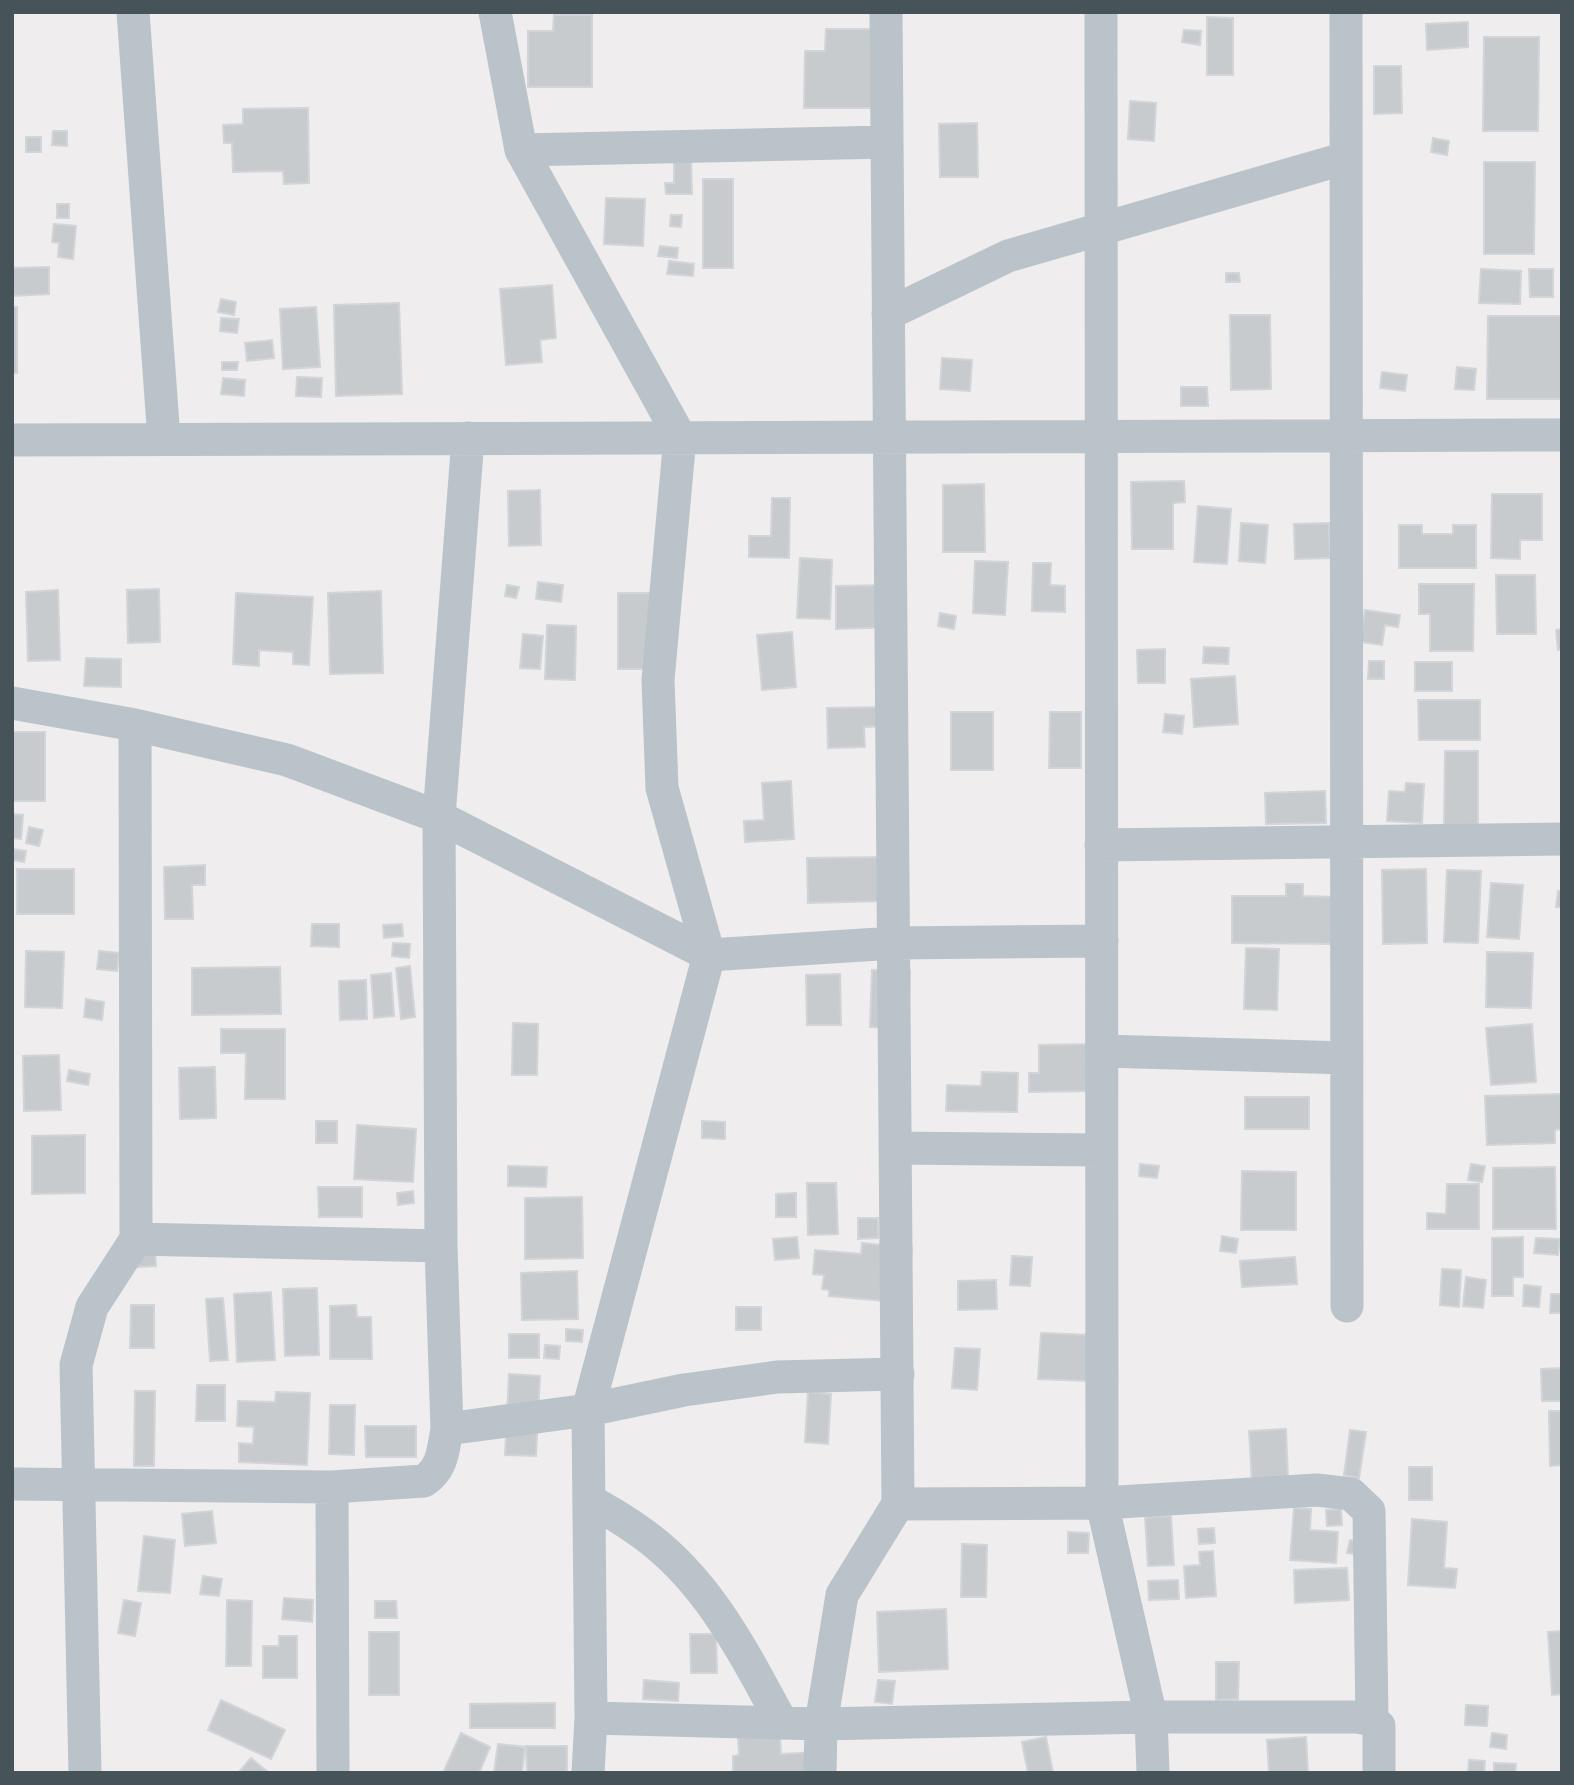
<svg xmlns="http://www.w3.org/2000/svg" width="1574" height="1785" font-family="'Titillium Web',sans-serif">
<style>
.building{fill:#c7cbce;stroke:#d1d4d8;stroke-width:2}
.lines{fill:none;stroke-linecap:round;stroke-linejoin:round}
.minor{stroke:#b9c3c9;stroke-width:33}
</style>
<rect width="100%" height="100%" fill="#efeded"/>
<!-- building -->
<path class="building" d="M554,15H592V87H528V31H553Z
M1207,17L1233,18V75H1207Z
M1468,22V47L1427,50L1426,24Z
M826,29H899L900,108H804L805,51H825Z
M1184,30L1201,31L1200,45L1182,42Z
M1484,37H1539L1538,131H1483Z
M1374,66H1401L1402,113L1374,114Z
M1130,101L1156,103L1154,141L1128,139Z
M308,108L309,183L284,184L283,171L233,172L232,143H224L223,125L243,124V109Z
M977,123L978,177H940L939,124Z
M53,131H67V146L52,145Z
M26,137H41V152H26Z
M1433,138L1449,141L1447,155L1431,152Z
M691,159L692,194H666L665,183H674V160Z
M1484,162H1535L1534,254H1484Z
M703,179H733V268H703Z
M606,198L645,199L643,246L604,244Z
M57,204H69V218H57Z
M671,215H682L681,227L670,226Z
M54,224L76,226L73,259L58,257L59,243L52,242Z
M660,246L678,248L677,258L658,256Z
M669,261L694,264L693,276L667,274Z
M49,267V294L12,296V268Z
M1481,269L1521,271L1520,304L1479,303Z
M1529,269H1553V297H1530Z
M1226,273H1239L1240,282H1226Z
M552,285L556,338L540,340L542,362L506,365L500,289Z
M221,299L236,302L234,315L218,312Z
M399,303L402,394L336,396L334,305Z
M12,307H17V373H12Z
M316,307L320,367L283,369L280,309Z
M1230,315H1270L1271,389L1231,390Z
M1488,316H1562V399H1487Z
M221,318L239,319L237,333L220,331Z
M272,340L274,358L247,361L245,343Z
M942,358L972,360L970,391L940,389Z
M222,362H238L237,370H222Z
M1457,367L1476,369L1474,390L1455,389Z
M1382,372L1407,375L1405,391L1380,388Z
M297,377L322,378L321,397L296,396Z
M223,378L245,380L244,396L221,394Z
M1181,387H1207L1208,406H1181Z
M1184,481L1185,502L1173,503V549H1132L1131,482Z
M984,484L985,552H943V485Z
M540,490L541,545L509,546L508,491Z
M1492,494H1542V540H1520V559L1491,558Z
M772,498H790L789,558L749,557V536H771Z
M1198,506L1231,509L1227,564L1194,562Z
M1241,523L1268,525L1265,563L1239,561Z
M1329,523L1330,558L1295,559L1294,524Z
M1399,525H1422V534H1453V525H1476V568H1399Z
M800,558L832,560L830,619L797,618Z
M975,561L1008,562L1005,615L973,613Z
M1033,563H1051L1050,585L1065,586V612L1032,611Z
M1496,575H1535L1536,634H1497Z
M538,582L563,585L561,602L536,599Z
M1419,584H1474L1473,651H1430V614H1419Z
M507,585L519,587L516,598L505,596Z
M896,585L897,627L836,629V586Z
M159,589L160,642L128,643L127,590Z
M58,590L60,660L28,661L26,592Z
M381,591L383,673L330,674L328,593Z
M236,593L313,597L309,665L293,664V652L259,650V666L233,664Z
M618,593H652V669H618Z
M1365,610L1400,615L1398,627L1385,625L1382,645L1360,642Z
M940,613L956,616L954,629L938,626Z
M547,625L576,626L575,680L545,679Z
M1562,629V649L1558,650L1556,630Z
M792,632L796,687L762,690L757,635Z
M523,634L543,636L540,669L520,668Z
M1204,647L1229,648L1228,664L1203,663Z
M1165,649V683H1138L1137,650Z
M86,658L121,659V687L84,686Z
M1369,661H1384V679H1368Z
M1415,662H1452V691H1415Z
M1235,676L1238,724L1194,727L1191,679Z
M1418,700H1480V740H1419Z
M891,707V726L864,727L865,747L828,748L827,708Z
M951,712H993V770H951Z
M1050,712H1081V768H1049Z
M1165,714L1184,716L1182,734L1163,732Z
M13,732H45V801H13Z
M1445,751H1478V827L1444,828Z
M791,781L794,839L745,842L744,821L764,820L762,783Z
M1406,783L1424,784L1422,823L1387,821L1389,791L1405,792Z
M1325,791L1326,823L1266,824L1265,793Z
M12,814L23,815L21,839L12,838Z
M29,827L43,830L39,846L26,843Z
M12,849L26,851L24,862L12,860Z
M887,857V901L808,903L807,858Z
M205,865V885H192L193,919H165L164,867Z
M17,869H74V914H17Z
M1426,869L1427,943L1383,944L1382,870Z
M1447,870L1481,871L1478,943L1444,942Z
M1491,883L1523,885L1519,939L1487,937Z
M1286,884H1303V896L1336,897V944L1232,943V896H1286Z
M1558,891H1562V907H1556Z
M312,924H339V947L311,946Z
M402,924L403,936L384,938L383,925Z
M393,943L410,944L409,958L392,956Z
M1246,948L1279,949L1277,1010L1244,1009Z
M26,951L64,952L62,1008L25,1007Z
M99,951L119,953L117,971L97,969Z
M1487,952L1533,953L1531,1008L1486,1007Z
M410,966L415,1017L401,1019L396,968Z
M280,967L281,1014L192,1015V968Z
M872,970L910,971L908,1028L870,1027Z
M391,973L394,1016L374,1018L371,975Z
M840,974L841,1025H807L806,975Z
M366,980L367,1019L340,1020L339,981Z
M86,999L104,1002L102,1020L84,1017Z
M513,1023L538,1024L537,1075H512Z
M1532,1024L1536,1082L1491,1085L1486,1028Z
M221,1029H285V1099H245L246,1053H221Z
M1091,1044L1092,1091L1029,1092V1073H1039V1045Z
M59,1055L61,1110L24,1111L23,1056Z
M215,1067L216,1118L180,1119L179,1068Z
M69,1070L90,1074L88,1085L67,1081Z
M982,1072L1018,1073L1017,1112L946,1111L947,1085L981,1086Z
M1562,1094V1129L1555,1130V1143L1487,1145L1485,1096Z
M1245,1097H1309V1129H1245Z
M316,1121H337V1143H316Z
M702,1121L725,1122V1139L702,1138Z
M357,1125L416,1129L413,1182L354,1179Z
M85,1135V1193L32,1194V1136Z
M1140,1164L1159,1166L1157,1178L1139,1176Z
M1471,1164L1485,1166L1482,1182L1468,1180Z
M508,1166L547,1167L546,1187L508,1186Z
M1555,1167L1556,1229H1493V1168Z
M1242,1171L1296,1172V1230H1241Z
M807,1183H836L838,1234L808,1235Z
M1447,1184H1479V1229H1427V1213L1446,1214Z
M318,1187H362V1217H319Z
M413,1191L414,1203L398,1205L397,1193Z
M796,1193V1217H776V1194Z
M582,1197L583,1258L525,1259V1198Z
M858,1218H878V1238L858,1239Z
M1222,1236L1238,1239L1236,1253L1220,1251Z
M797,1237L799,1258L775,1260L773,1239Z
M1523,1237V1277H1513V1296H1492V1238Z
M1536,1238L1560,1239L1558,1255L1534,1253Z
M862,1243L912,1248L907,1303L829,1296V1290L822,1289L824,1275L813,1274L815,1250L861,1254Z
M138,1249H155L156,1266L138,1267Z
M1012,1256L1032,1257L1030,1286L1010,1285Z
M1295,1257L1297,1284L1242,1287L1240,1261Z
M1442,1269L1461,1270L1459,1307L1440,1305Z
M577,1271L578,1319L522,1320L521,1273Z
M1466,1277L1486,1280L1483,1308L1463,1306Z
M996,1280L997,1309L958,1310V1281Z
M1524,1285L1541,1287L1539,1307L1523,1306Z
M317,1288L319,1355L285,1356L283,1289Z
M271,1292L275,1360L237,1362L234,1294Z
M1551,1294H1562V1313H1550Z
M223,1298L228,1360L210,1361L206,1299Z
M131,1305H154V1348H130Z
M356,1305L357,1317H371L372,1359H330V1306Z
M736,1307H761V1330H736Z
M566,1329L583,1330L582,1342L566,1341Z
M1041,1333L1091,1335L1089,1381L1038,1379Z
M509,1334H539V1358H509Z
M545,1345L560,1346L559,1359L544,1358Z
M955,1348L980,1349L977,1390L952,1388Z
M1562,1368V1401H1542L1541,1369Z
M509,1374L540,1376L536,1456L505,1455Z
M197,1385H225V1421H196Z
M135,1391H155L154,1466H134Z
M276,1392L310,1393L307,1465L239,1462V1443L253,1444L254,1427L237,1426L238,1401L275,1402Z
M808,1392L831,1394L828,1444L805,1442Z
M330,1405H355L354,1455L329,1454Z
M1549,1411H1562V1465L1550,1466Z
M365,1426H416V1457H366Z
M1286,1429L1288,1480L1252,1483L1249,1431Z
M1350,1430L1366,1432L1359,1478L1344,1475Z
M1409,1467H1432V1500H1409Z
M1294,1508L1311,1509L1310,1530L1338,1532L1336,1563L1290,1560Z
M1341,1509L1342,1525L1327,1526L1326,1510Z
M212,1511L216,1543L185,1546L182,1514Z
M1171,1516L1174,1565L1148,1566L1145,1517Z
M1412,1519L1447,1522L1444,1568L1457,1569L1455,1588L1408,1585Z
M1214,1528L1215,1543L1199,1544L1198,1529Z
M1068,1532L1089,1533L1088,1553H1068Z
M144,1536L175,1540L170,1593L138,1591Z
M1350,1540L1363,1543L1361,1555L1347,1553Z
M962,1544L987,1545L986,1597H961Z
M1213,1551L1216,1596L1186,1598L1184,1566L1200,1565L1199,1552Z
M1347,1568L1349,1600L1295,1603L1294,1570Z
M203,1576L222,1579L219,1596L200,1594Z
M1178,1580L1179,1599L1149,1600L1148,1581Z
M284,1598L313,1600L312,1622L282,1619Z
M124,1600L141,1603L135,1636L118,1633Z
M227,1600L252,1601L251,1666H226Z
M375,1601H396L397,1618H375Z
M946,1609L948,1669L879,1672L877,1612Z
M1562,1631V1694L1552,1695L1548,1632Z
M369,1632H399V1695H369Z
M690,1634H716L717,1673H691Z
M279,1636H297V1678H263V1646H279Z
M1216,1662H1239L1238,1699L1216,1700Z
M644,1680L679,1683L678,1701L643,1699Z
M878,1680L895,1681L892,1704L875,1702Z
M221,1700L285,1730L271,1759L208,1730Z
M555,1703V1728H470V1704Z
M1466,1705L1488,1706L1487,1726L1465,1725Z
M461,1733L490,1747L479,1773H443Z
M1492,1733L1507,1735L1506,1749L1490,1747Z
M780,1736L781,1754L820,1752L821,1773H733V1756L739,1755L738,1738Z
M1046,1737L1053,1773H1028L1022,1742Z
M1306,1737L1308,1773H1269L1267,1740Z
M498,1744L525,1747L522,1773H494Z
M526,1746H567V1773H527Z
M251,1758L269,1773L239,1772Z
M1469,1760L1485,1761L1484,1773H1468Z
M1494,1763L1516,1764L1515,1773H1494Z"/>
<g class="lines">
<!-- minor -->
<path class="minor" d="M133,12L164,439
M495,12L521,150L680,437L658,680L662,788L709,955L588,1410L591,1718L588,1773
M1101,12L1102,1503L1151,1717L1153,1773
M1346,12L1347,1306
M521,150L887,142
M888,314L1008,256L1346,158
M12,440L1562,435
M12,703L135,725L287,760L439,817L709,955L894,943L1102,941
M1101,845L1562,839
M1102,1051L1347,1058
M896,1148L1101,1150
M136,1239L441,1246
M447,1429L588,1410L684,1390L777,1377L898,1374
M12,1484L332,1487
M589,1500C606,1510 623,1519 639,1531C707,1578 744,1653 782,1723
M898,1504L1102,1503L1317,1490L1351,1494L1369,1511L1372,1720
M591,1718L821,1724L1151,1717H1358L1372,1720L1379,1726V1773
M85,1773L76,1365L92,1307L136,1239L135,725
M333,1773L332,1487L424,1481C443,1468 443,1450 447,1429L441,1246L439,817L468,438
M820,1773L821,1724L842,1595L898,1504L886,12"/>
</g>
<!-- border -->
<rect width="1574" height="1785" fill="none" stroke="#465359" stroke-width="28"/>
</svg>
